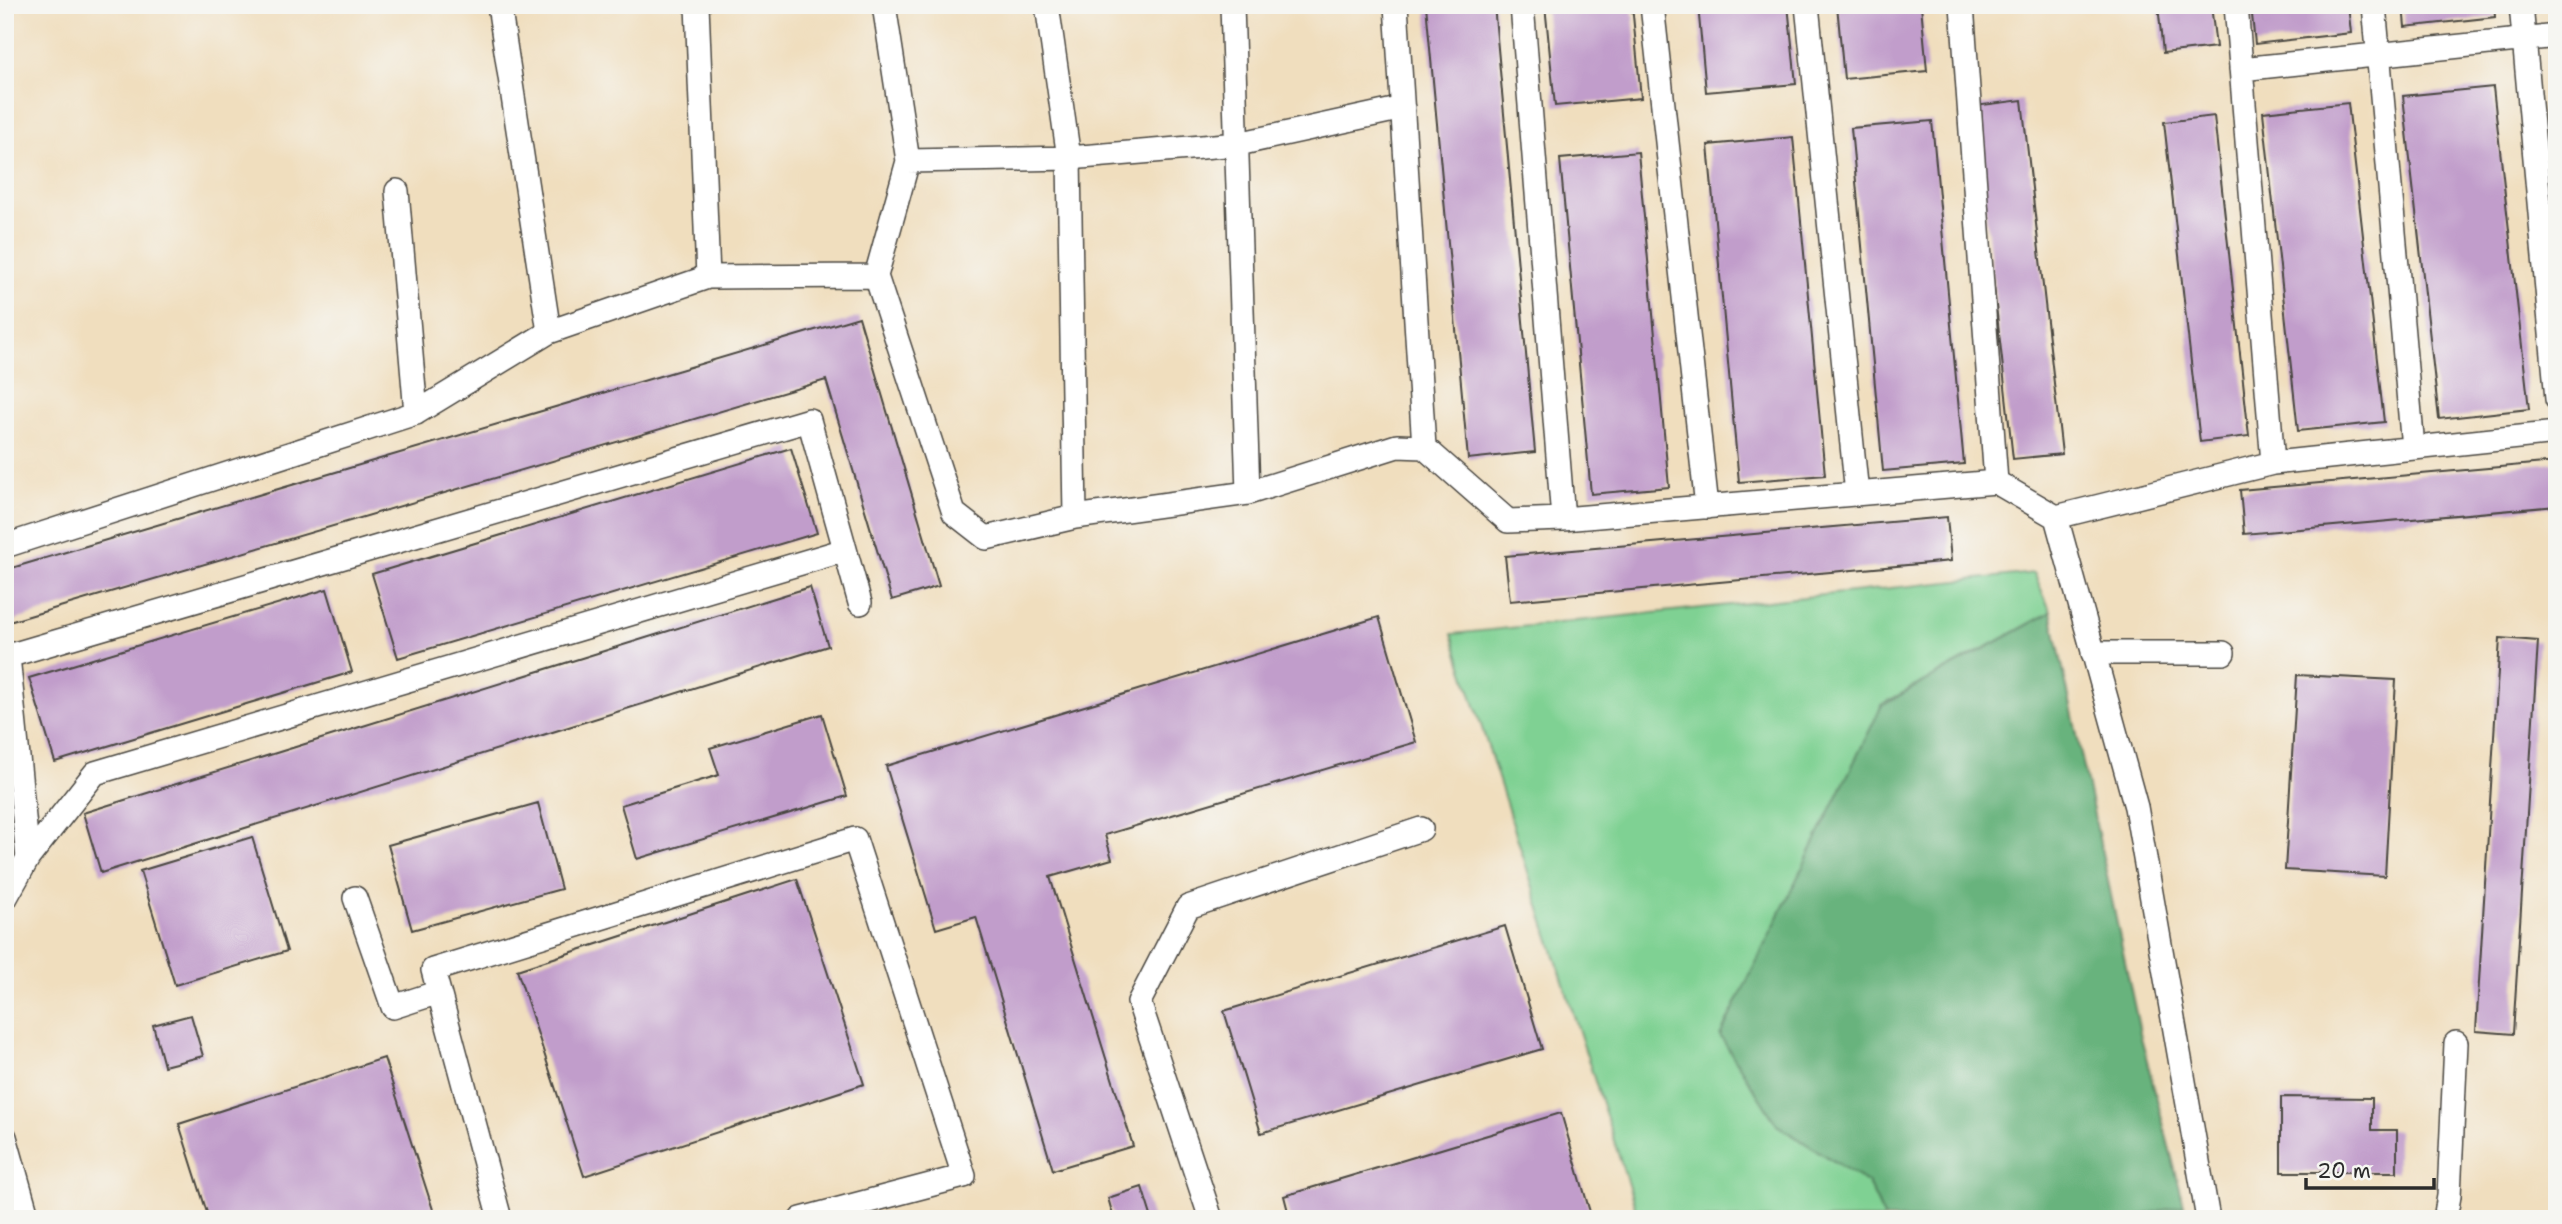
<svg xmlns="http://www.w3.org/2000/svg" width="2562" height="1224" font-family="'Shantell Sans',sans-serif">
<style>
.green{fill:#7fd193;stroke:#557e5f;stroke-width:2}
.forest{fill:#67b37d;stroke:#496f54;stroke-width:2}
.building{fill:#c19dcb}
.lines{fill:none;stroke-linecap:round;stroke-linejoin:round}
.lane-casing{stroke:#494641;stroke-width:26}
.lane{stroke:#fff;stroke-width:23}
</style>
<rect width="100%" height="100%" fill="#f6f6f2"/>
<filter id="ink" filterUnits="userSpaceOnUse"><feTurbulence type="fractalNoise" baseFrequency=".0143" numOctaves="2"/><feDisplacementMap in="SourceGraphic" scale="14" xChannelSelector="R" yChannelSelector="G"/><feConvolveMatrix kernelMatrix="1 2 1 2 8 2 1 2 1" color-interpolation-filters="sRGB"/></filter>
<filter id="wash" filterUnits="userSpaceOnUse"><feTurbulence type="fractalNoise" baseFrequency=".00686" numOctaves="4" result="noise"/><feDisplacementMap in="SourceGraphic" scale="28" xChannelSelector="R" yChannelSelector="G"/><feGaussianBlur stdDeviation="1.57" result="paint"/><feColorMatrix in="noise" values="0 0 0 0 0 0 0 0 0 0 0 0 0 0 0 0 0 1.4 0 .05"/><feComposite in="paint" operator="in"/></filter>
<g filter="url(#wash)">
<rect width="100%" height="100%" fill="#f0debe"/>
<!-- green -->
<path class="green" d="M2034,573L2051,612L1881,705L1777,1125L1868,1183L1885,1219H1639L1452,634Z
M2184,1205L2185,1219H2128Z"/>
<!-- forest -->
<path class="forest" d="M2051,612L2141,1037L2184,1205L2128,1219H1885L1868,1183L1777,1125L1720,1036L1882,705Z"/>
<g id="blocks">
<!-- building -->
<path class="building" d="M1426,5H1494L1535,452L1468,459Z
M1545,5H1632L1641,98L1555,106Z
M1698,5H1788L1796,84L1706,92Z
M1837,5H1921L1927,71L1844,79Z
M2158,5H2211L2216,47L2163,53Z
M2251,5H2348L2351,33L2255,44Z
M2403,5H2494L2495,17L2405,27Z
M2551,80H2557V117H2555Z
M2493,87L2529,409L2439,419L2403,96Z
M2022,100L2062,454L2013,459L1974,106Z
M2348,103L2384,422L2298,431L2263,112Z
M2214,116L2249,436L2200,442L2164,122Z
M1932,121L1964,464L1883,471L1851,128Z
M1793,137L1825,475L1739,482L1708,145Z
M1638,152L1669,487L1591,494L1560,159Z
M859,317L939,586L892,600L826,380L9,622L5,611V570Z
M791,448L817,533L398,658L372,574Z
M2557,462V506L2244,534L2240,490Z
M1947,517L1951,561L1510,601L1505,556Z
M810,587L828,646L101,873L83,813Z
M327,589L352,672L55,762L29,678Z
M1379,617L1416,742L1105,835L1112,859L1050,877L1133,1146L1053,1170L976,917L936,929L886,766Z
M2500,638L2538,641L2513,1034L2476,1031Z
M2297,675L2396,680L2385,876L2285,870Z
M822,714L847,796L637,859L621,805L719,775L710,748Z
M538,803L561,889L412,930L388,845Z
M252,837L287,951L175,985L140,871Z
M797,879L864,1084L584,1176L517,970Z
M1505,926L1542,1049L1261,1133L1224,1011Z
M191,1015L203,1056L164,1066L153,1025Z
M384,1058L436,1219H209L179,1124Z
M2281,1097L2372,1098V1130H2397V1172H2281Z
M1561,1113L1592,1219H1290L1284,1196Z
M1142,1187L1152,1219H1114L1108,1198Z"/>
</g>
</g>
<g filter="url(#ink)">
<use href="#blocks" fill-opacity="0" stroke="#494641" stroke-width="2"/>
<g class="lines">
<!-- lane casing -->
<g class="lane-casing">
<path id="lane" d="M499,5L549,332
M697,5L708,277
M884,5L908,161L876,276L954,513L986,538L1075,517L1248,493L1397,446L1424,447L1508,521L1563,519L1996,482L2056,517L2273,463L2557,433
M1047,5L1069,158L1075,517
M1232,5L1248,493
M1396,5L1424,447
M1522,5L1563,519
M1652,5L1707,507
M1807,5L1857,494
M1962,5L1996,482
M2236,5L2273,463
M2374,5L2413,448
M2521,5L2557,399
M2241,69L2557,36
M908,161L1069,158L1238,144L1403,108
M397,191L416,413
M2056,517L2136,807L2208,1219
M5,546L416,413L549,332L708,277L876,276
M2093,653H2223
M28,858L8,656L809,420L860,603
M355,898L393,1007L439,992
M5,899L28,858L95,773L845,550
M5,1137L28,1219
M5,1218L26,1212
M500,1219L433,970L855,839L964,1176L801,1219
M1211,1219L1139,1002L1188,907L1421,829
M2445,1219L2449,1196L2456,1043"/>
</g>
<!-- lane -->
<use href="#lane" class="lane"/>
</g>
</g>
<!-- margin -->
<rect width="2562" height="1224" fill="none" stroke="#f6f6f2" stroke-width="28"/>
<!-- scale -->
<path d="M2306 1178v10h128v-10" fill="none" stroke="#2b2b2b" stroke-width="3.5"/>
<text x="2317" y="1178" font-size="21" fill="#2b2b2b" stroke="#f6f6f2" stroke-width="5" paint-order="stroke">20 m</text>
</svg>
